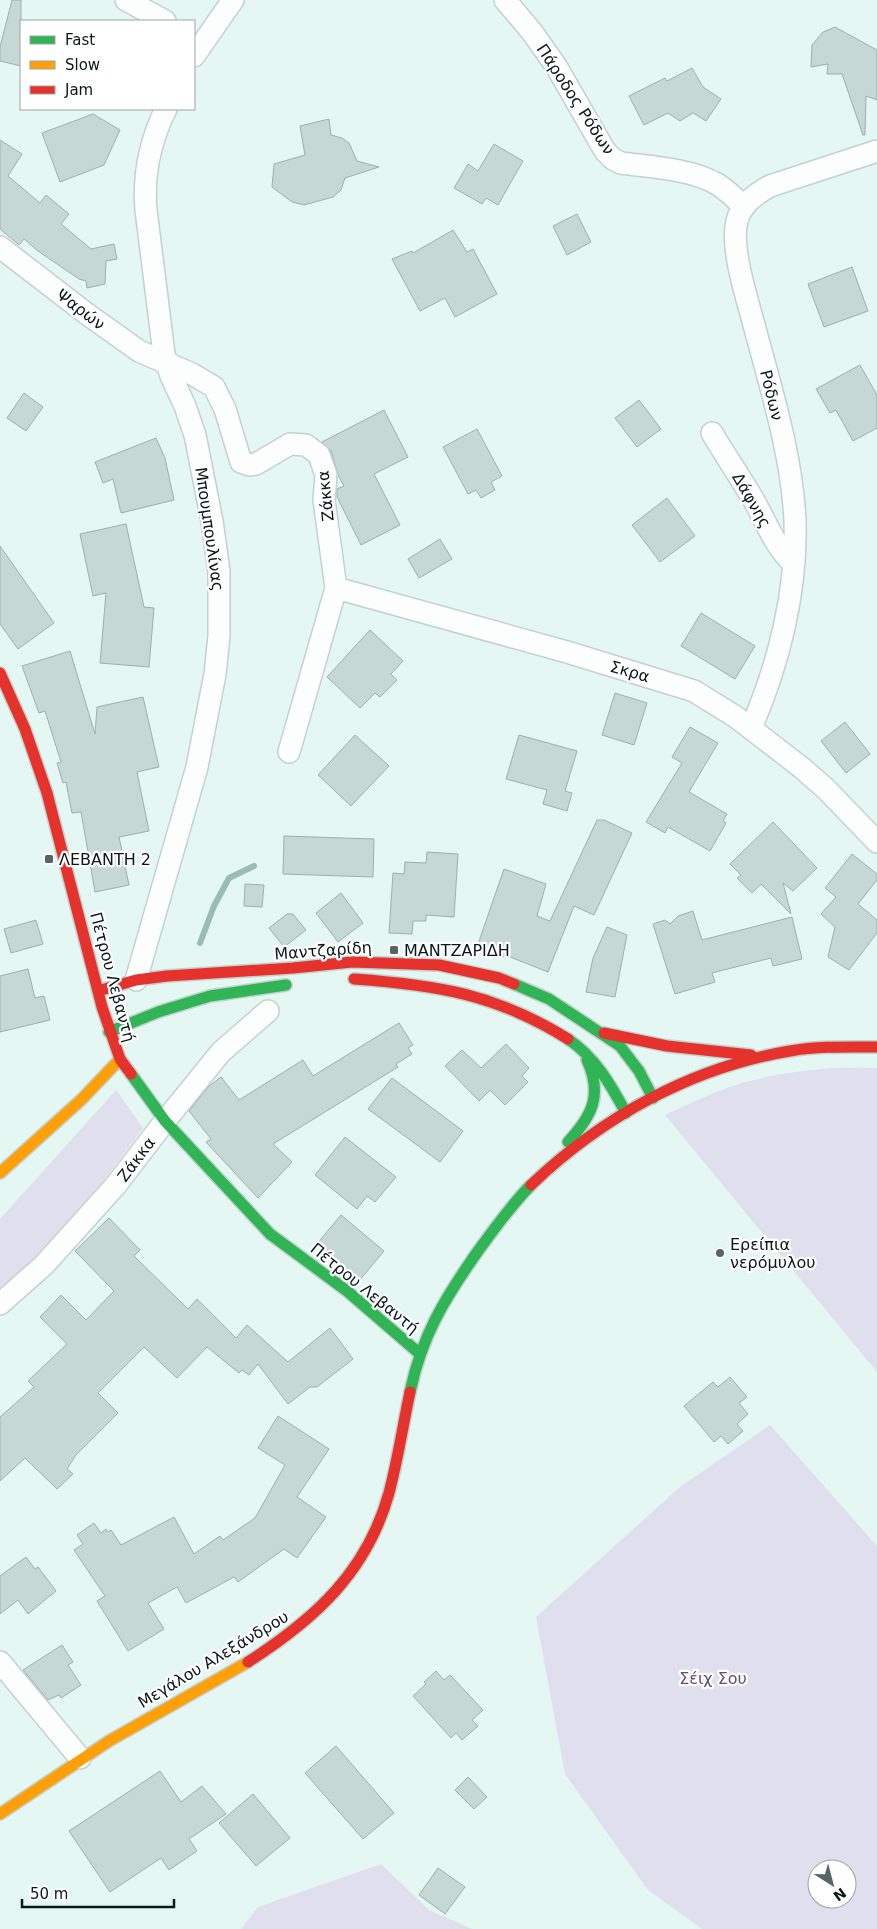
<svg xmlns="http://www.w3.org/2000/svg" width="877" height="1929" font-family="'DejaVu Sans',sans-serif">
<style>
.green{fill:#e0dfee;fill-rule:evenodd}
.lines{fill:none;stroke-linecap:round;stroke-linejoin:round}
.stream{stroke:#99bcb5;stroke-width:6}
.building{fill:#c6d8d4;stroke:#9eafac}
.street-casing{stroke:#c1d2cf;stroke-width:24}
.fast-casing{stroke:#c1d2cf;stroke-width:14}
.slow-casing{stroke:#c1d2cf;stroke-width:14}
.jam-casing{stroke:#c1d2cf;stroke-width:14}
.street{stroke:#fbfefd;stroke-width:21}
.fast{stroke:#30b455;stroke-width:11}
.slow{stroke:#ff9f0a;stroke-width:11}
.jam{stroke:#e5322d;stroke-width:11}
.poi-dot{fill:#556763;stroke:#fff;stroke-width:2}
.labels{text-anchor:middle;stroke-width:4.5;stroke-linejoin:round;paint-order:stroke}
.street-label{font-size:16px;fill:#081916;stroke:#fff}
.poi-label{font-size:16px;fill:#081916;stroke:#fff;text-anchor:start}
.park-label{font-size:16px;fill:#654c78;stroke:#fff}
</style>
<rect width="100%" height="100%" fill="#e4f7f3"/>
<!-- green -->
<path class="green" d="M877,1068V1372L665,1115C694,1102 723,1087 754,1080C794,1070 836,1066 877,1068Z
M116,1090L143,1128L40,1266L0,1298V1219Z
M770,1425L877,1546V1929H702L648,1890L565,1774L536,1617L680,1487ZM817,1869H847V1899H817Z
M381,1864L429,1910L472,1929H241L258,1907Z"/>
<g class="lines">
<!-- stream -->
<path class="stream" d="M200,943L214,906L229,878L254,866"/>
</g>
<!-- building -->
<path class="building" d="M12,0H21V66L0,61V47Z
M835,27L877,50V100L866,96L865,135H863L842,74H827L828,64L811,67L812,45L823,32Z
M692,68L703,87L721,99L706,121L693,113L680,121L668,113L644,125L629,96L665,78L667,81Z
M93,114L120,130L104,165L60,182L42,133Z
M329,119L331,135L342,138L349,143L357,161L379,167L345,178L341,190L333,197L304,205L292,202L272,187L274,164L305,155L300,126Z
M0,140L22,154L8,176L40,203L46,195L69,214L61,224L91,249L114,244L117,259L106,261L105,284L87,288L86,281L79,279L38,251L24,239L19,245L0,229Z
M494,144L523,161L498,205L486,198L482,204L454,188L468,164L478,171Z
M577,214L591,242L567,255L553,226Z
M453,230L467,252L473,249L497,294L455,317L445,298L420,311L392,259L412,251L413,253Z
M852,267L868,311L824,327L808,284Z
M860,365L877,395V428L853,441L836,410L830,413L816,389Z
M24,393L43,407L26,431L7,418Z
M639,400L661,429L637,447L615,418Z
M384,410L408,457L374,474L400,525L361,545L337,497V489L344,486L338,475L331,451L322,442Z
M477,429L502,476L491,482L495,490L481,498L476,490L468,494L443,447Z
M156,438L165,458L174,500L121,513L113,479L103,483L95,462Z
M667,498L695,536L660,562L632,525Z
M126,524L144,607L154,608L149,667L100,663L106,593L93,596L80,534Z
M440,539L452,559L419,578L408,559Z
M0,546L54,623L18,649L0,624Z
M701,613L755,646L735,679L681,646Z
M370,630L403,661L391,674L397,680L380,697L375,693L360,708L327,677Z
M70,651L95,734L97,707L143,697L159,767L137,772L149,831L119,837L129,885L95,892L81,812L72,813L66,782L63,783L57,763L61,762L45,711L39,713L22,666Z
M615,693L647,703L634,745L602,735Z
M845,722L870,754L846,773L821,741Z
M690,727L718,743L689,792L727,814L723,821L726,823L710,851L668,827L665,833L646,822L682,763L672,757Z
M355,735L389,766L351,806L318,775Z
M519,735L577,751L565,791L572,793L567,811L543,804L547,790L506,779Z
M597,820H604L632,833L594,915L574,906L548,972L505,955L504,957L477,947L504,869L546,884L537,916L550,921Z
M773,822L817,868L793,891L783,883L791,914L761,884L752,893L737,878L741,875L730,864Z
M284,836L374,839L373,877L283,874Z
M427,852L458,854L454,917L426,915V921H413L412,934L389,933L393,873L404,874L405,862L426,863Z
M852,854L877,874V880L858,904L877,920V933L849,970L828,957L835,927L821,914L836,897L825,888Z
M245,884L264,885L262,907L244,906Z
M341,893L363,923L338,942L316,913Z
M693,911L702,940L792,917L802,959L773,966L771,958L712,973L715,982L675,994L653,924L665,920L670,924L678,916Z
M287,914H293L306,930L284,947L269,928Z
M36,920L43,944L11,953L4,929Z
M607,927L627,935L615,997L586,992L593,958Z
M28,969L35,998L44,996L50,1020L0,1032V976Z
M399,1023L413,1045L408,1048L412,1054L396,1064L398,1067L273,1144L292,1162L258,1198L206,1142L211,1139L189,1111L208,1087L221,1077L239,1100L303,1060L313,1076Z
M506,1044L529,1068L522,1076L528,1082L505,1105L490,1090L479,1101L445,1066L462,1050L481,1068Z
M392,1078L463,1131L440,1162L368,1109Z
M345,1137L396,1177L375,1202L367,1196L357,1209L315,1175Z
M341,1215L384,1251L359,1281L316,1245Z
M109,1218L140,1250L134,1256L188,1309L197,1299L236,1338L247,1325L288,1362L330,1328L353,1359L317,1387H310L288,1404L258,1364L249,1375L242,1370L239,1373L207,1347L177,1378L144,1347L98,1393L118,1413L76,1455L67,1469L73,1474L57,1489L25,1458L0,1481V1417L34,1387L28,1381L67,1344L40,1317L61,1295L86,1320L114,1291L75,1251Z
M730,1377L747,1397L739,1403L748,1414L737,1424L743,1431L728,1444L721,1436L714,1442L684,1406L713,1382L718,1387Z
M278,1416L329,1449L297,1497L326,1517L297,1558L284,1549L238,1582L234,1577L186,1603L177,1587L148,1603L164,1629L128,1651L97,1601L105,1596L74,1550L83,1544L77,1535L94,1523L101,1533L106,1529L108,1532L111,1530L121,1545L174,1517L194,1554L220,1536L223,1540L255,1518L285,1465L258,1448Z
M26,1557L35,1569L38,1567L56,1591L28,1614L18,1600L0,1614V1576Z
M62,1645L73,1662L68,1665L81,1685L61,1698L59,1695L48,1700L23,1670Z
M436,1671L444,1680L450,1675L483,1710L472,1720L478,1726L462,1740L456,1733L451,1738L413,1696L426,1684L424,1682Z
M336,1746L394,1813L363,1839L305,1773Z
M160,1771L181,1802L202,1786L226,1814L189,1839L197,1851L169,1870L161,1858L110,1892L69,1831Z
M468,1777L487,1797L474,1809L455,1790Z
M253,1794L290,1838L256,1866L219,1823Z
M438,1868L465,1887L445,1914L419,1895Z"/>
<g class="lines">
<!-- street casing -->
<g class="street-casing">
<path id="street" d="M126,0L165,21
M505,0L532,32L556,66L605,151L613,159L621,163C651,167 691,169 717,184C727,190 736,199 744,207
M194,56L233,0
M0,247L87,314L139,351L192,374L214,387L225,409L241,462L249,465L256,464L290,444L306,445L319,455L326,475L324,500L336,588L289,752
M712,433C725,455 740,477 753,499C766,521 774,546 794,564
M336,588L567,652L694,691L736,717L802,768L826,789L877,842
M751,728C779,664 797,591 795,521C792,455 771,389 754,325C747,298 730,247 737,221C741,204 756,194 770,186L877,151
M136,980L197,767L215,674L219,636V571L212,521L195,435L185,406L171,376L164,354L146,210C143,174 150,141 166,109
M0,1304L44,1265L116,1185L165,1121L221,1052L268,1011
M0,1662L80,1758"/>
</g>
<!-- fast casing -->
<g class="fast-casing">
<path id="fast" d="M514,984L549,999L620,1046L639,1071L653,1098
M109,1032L158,1012L210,996L286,985
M568,1039C595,1057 611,1085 626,1113
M131,1074L165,1121L270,1234L347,1291L420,1354
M568,1142C592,1116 603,1095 587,1060
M410,1392C422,1335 445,1298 478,1251C495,1228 511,1205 531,1185"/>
</g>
<!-- slow casing -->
<g class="slow-casing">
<path id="slow" d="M0,1173L82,1099L120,1059
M0,1814L109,1741L248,1662"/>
</g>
<!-- jam casing -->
<g class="jam-casing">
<path id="jam" d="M0,673L25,729L47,793L102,1007L120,1059L131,1074
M354,979C437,985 496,994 568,1039
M98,991L136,980L167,976L293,968L352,962L439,965L499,978L514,984
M604,1033L667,1046L751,1055
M531,1185C602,1117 692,1067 790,1051C819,1046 848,1047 877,1047
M248,1662C315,1619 367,1572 389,1493C398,1459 403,1425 410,1392"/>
</g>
<!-- street -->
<use href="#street" class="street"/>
<!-- fast -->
<use href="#fast" class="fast"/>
<!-- slow -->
<use href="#slow" class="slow"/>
<!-- jam -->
<use href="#jam" class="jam"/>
</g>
<!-- markers -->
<g class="poi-dot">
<rect x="44" y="854" width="10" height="10" rx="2.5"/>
<rect x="389" y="945" width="10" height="10" rx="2.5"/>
<circle cx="720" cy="1253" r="5"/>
</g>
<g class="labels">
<!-- street labels -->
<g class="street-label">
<text transform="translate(576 99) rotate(57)" y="6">Πάροδος Ρόδων</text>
<text transform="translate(81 309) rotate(37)" y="6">Ψαρών</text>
<text transform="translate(772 395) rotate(76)" y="6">Ρόδων</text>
<text transform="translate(325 496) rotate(-96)" y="6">Ζάκκα</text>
<text transform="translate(752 500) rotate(60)" y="6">Δάφνης</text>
<text transform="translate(210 529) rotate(82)" y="6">Μπουμπουλίνας</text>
<text transform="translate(630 671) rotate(16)" y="6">Σκρα</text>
<text transform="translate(323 950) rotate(-4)" y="6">Μαντζαρίδη</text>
<text transform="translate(113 977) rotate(75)" y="6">Πέτρου Λεβαντή</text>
<text transform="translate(136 1159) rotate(-53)" y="6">Ζάκκα</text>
<text transform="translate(365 1288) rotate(39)" y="6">Πέτρου Λεβαντή</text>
<text transform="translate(213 1659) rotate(-31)" y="6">Μεγάλου Αλεξάνδρου</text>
</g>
<!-- poi labels -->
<g class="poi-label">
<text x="59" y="865">ΛΕΒΑΝΤΗ 2</text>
<text x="404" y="956">ΜΑΝΤΖΑΡΙΔΗ</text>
<text x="730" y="1250">Ερείπια<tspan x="730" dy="18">νερόμυλου</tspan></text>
</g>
<!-- park labels -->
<g class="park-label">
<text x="713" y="1684">Σέιχ Σου</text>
</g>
</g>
<!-- legend -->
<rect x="20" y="20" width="175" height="90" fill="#ffffff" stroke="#9ca3a2"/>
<rect x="30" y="36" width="25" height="8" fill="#30b455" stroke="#9ca3a2"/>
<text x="65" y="45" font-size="15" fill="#081916">Fast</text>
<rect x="30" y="61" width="25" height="8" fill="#ff9f0a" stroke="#9ca3a2"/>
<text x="65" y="70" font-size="15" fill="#081916">Slow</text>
<rect x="30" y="86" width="25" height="8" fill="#e5322d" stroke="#9ca3a2"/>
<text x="65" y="95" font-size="15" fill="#081916">Jam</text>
<!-- north arrow -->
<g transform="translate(832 1884) rotate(144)"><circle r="24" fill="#ffffff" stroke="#9ca3a2"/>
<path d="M0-4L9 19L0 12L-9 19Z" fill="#556763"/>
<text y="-8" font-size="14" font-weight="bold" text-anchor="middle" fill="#081916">N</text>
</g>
<!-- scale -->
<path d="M22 1899v8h152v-8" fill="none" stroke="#081916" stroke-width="2.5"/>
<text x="30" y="1899" font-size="15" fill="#081916" stroke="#ffffff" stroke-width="4" paint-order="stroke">50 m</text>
</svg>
